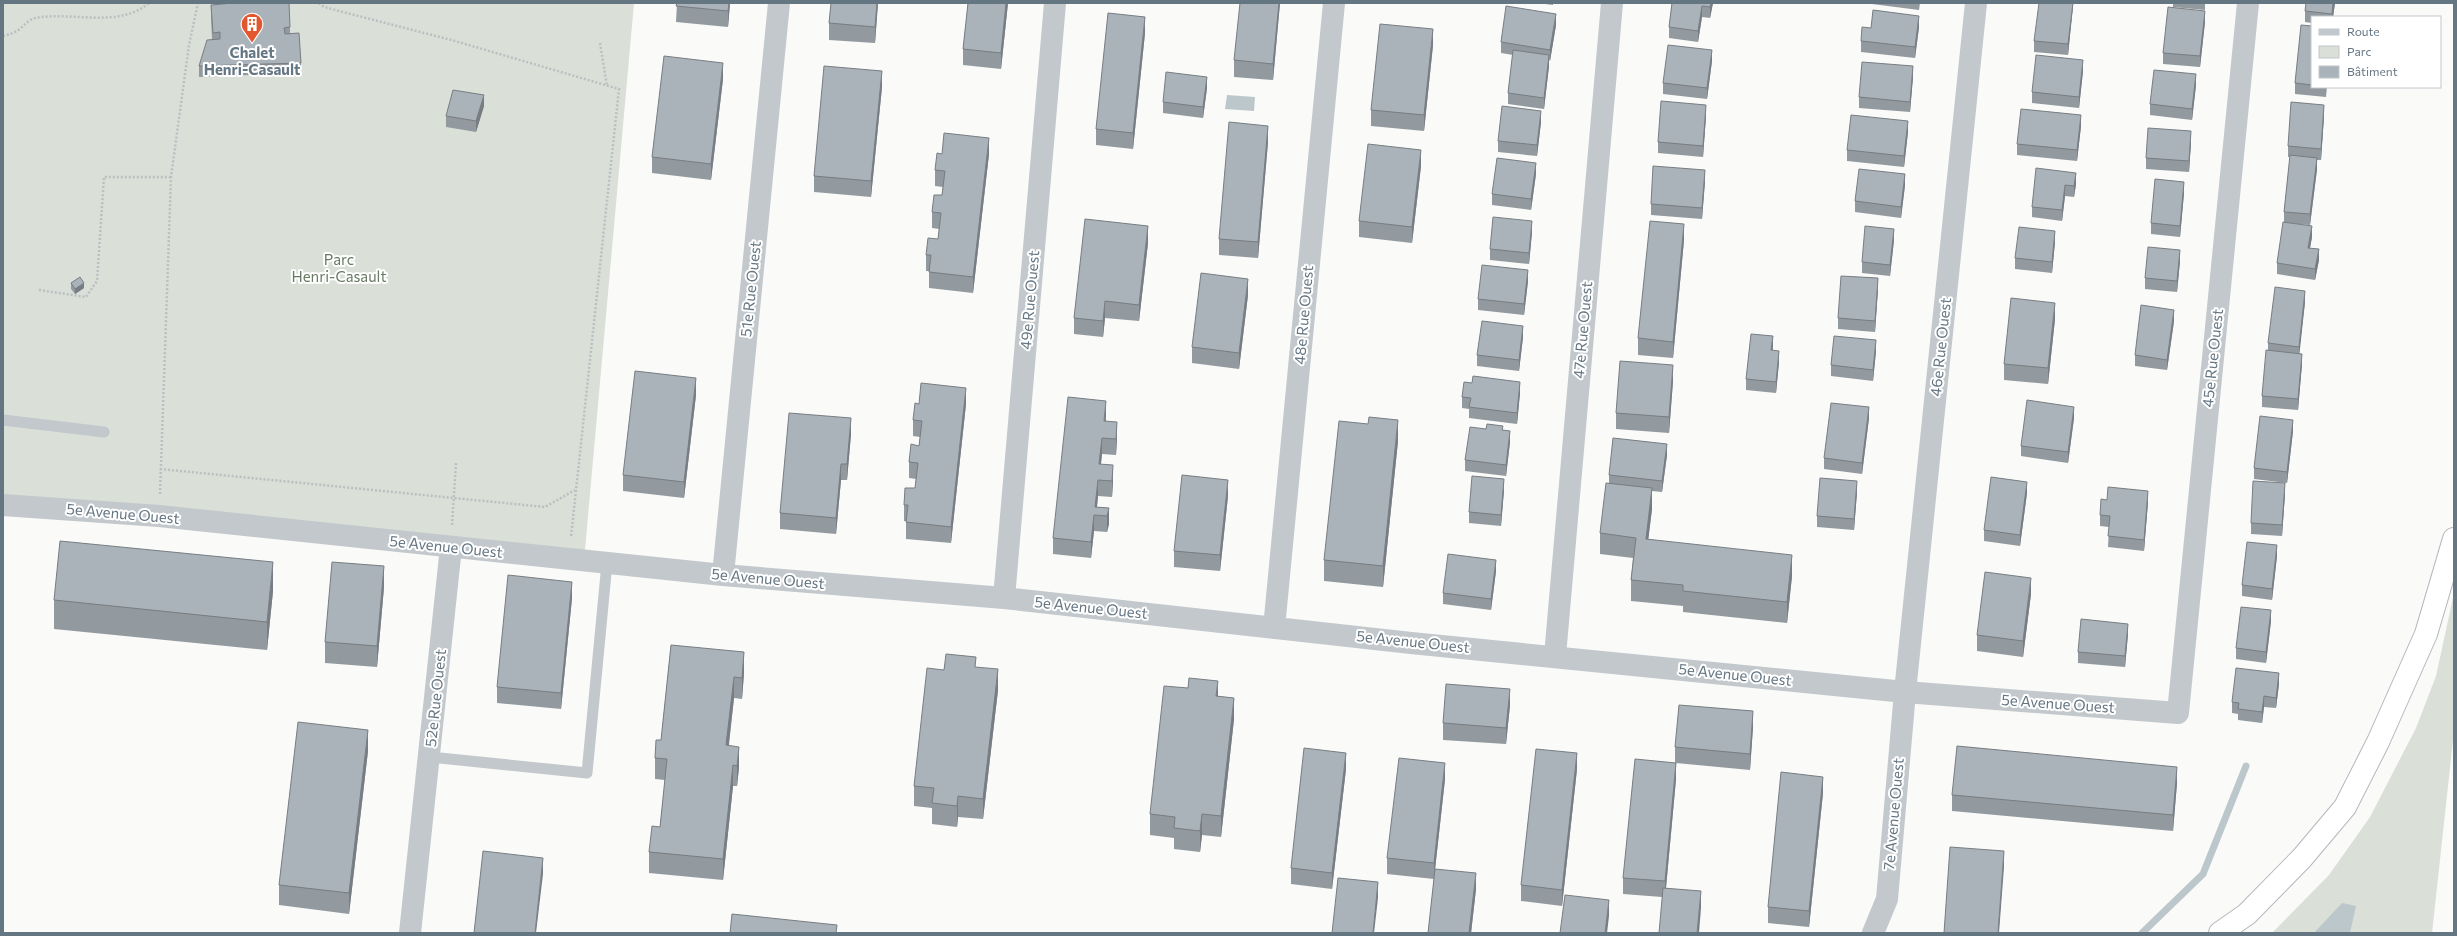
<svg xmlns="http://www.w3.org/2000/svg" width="2457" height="936" font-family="Commissioner,sans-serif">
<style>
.green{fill:#dadfd7}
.water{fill:#bbc7cb}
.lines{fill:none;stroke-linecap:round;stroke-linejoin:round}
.stream{stroke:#bbc7cb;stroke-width:7}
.highway-casing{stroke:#b4b9bd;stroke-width:24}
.path{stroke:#bbbfc2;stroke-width:2.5;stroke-dasharray:2 2;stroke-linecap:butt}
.lane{stroke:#c3c8cc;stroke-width:11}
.street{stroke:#c3c8cc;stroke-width:22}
.highway{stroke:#fff;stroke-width:22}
.wall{fill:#929a9f}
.shaded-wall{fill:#777d82}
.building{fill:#aab3b9;stroke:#777d82}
.labels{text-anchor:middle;stroke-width:4;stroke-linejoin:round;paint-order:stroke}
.poi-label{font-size:15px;font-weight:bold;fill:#657683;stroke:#fff}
.park-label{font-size:15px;fill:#687a64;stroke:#fff}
.street-label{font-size:15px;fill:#657683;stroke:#fff}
</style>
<rect width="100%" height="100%" fill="#fafaf8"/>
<!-- green -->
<path class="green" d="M3,3H634L584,561L3,505Z
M2454,593V731L2432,933H2272L2329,875L2370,817L2416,728L2436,676Z"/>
<!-- water -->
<path class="water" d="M1227,95L1255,97L1254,111L1225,109Z
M2342,903L2356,906L2350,933H2314Z"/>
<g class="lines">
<!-- stream -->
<path class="stream" d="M2142,933L2203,874L2246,766"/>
<!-- highway casing -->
<g class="highway-casing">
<path id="highway" d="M2220,933L2247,914L2302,858L2345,807L2378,742L2426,634L2454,539"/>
</g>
<!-- path -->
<path class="path" d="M319,3L324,7L455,41L619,89L571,537
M3,36C7,35 11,34 15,32C22,29 27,20 35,18C72,11 118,29 149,3
M600,43L607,86
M39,290L86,297L97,281L104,177H171
M160,469L545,507L575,490
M160,494L171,177L189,45L198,3
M452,525L456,463"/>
<!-- lane -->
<path class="lane" d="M3,420L104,432
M430,757L587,773L607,563"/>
<!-- street -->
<path class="street" d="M3,505L159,516L723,575L1004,598L1411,643L1905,692L2178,713L2248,3
M723,575L779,3
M1004,598L1055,3
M1274,628L1334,3
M1555,656L1612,3
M410,933L451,547
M1873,933L1887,899L1905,692L1976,3"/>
<!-- highway -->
<use href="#highway" class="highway"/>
</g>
<!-- wall -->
<path class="wall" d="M677,3H730L728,27L676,22Z
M831,3H878L875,43L829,40V23Z
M968,3H1008L1001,69L963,65V49Z
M1280,3L1273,80L1234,77V60Z
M1537,3H1553V5Z
M1672,3H1713L1710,18L1702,17L1698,42L1669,38V27Z
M1872,3H1920L1919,10L1872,4Z
M2073,3L2068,55L2034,52V41Z
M2173,3H2205V10L2173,7Z
M2306,3H2335L2333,17H2312V23L2305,22V11Z
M211,5L290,27V34L301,63V73L199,77V66L212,40L211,16Z
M2205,22L2200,67L2163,64V53Z
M1556,25L1550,61L1549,60V66L1544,109L1508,104V93L1513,55L1501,53V42Z
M2312,26V87H2327L2326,97L2295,94V83Z
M1919,27L1915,58L1861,52V41L1871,28Z
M1145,33L1133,149L1096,145V129Z
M1433,45L1424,131L1371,126V110Z
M1712,61L1707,99L1663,94V83Z
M2083,71L2079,108L2032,103V92Z
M1913,77L1910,112L1859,108V97Z
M723,79L711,180L652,173V157Z
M2196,85L2192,120L2150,115V104Z
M882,87L871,197L814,192V176Z
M1207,88L1203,118L1163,113V102Z
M484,106L476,132L446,127V116Z
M1706,116L1703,157L1658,153V142Z
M2324,116L2321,160H2317V169L2310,225L2296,224L2312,237L2310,248L2319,260L2315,280L2277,274V263L2284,222V212L2290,157H2288V146Z
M1541,122L1537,156L1498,152V141Z
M2081,126L2077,161L2017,155V144Z
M1908,132L1904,167L1847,161V150Z
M1268,142L1258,258L1219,255V239Z
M2191,142L2189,172L2146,169V158Z
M942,154H989L973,293L929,288V271H926V255L938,239L939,229L932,228V212L942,195L943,187L935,186V170Z
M1421,166L1412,243L1359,237V221Z
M2076,173V184L2074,197L2065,196L2062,221L2032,217V207Z
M1536,174L1531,210L1492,205V194Z
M1705,181L1702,219L1651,215V204Z
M1905,185L1901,218L1855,212V201Z
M2184,193L2180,237L2151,234V223Z
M1532,232L1529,264L1490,260V249Z
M1684,240L1673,358L1638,355V338Z
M1894,240L1890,276L1862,273V262Z
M2055,242L2052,273L2015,269V258Z
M1148,243L1139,321L1105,318L1103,337L1074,334V318Z
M2180,261L2177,292L2145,289V278Z
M1528,281L1524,315L1478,310V299Z
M71,283L84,288L75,294L71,289Z
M1878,289L1875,332L1838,329V318Z
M1248,295L1239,369L1192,363V347Z
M2305,302L2299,353L2302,364L2298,410L2262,407V396L2268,351V343Z
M2055,319L2048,384L2004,380V364Z
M2174,321L2167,370L2135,366V355Z
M1523,337L1519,371L1477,366V355Z
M1773,347L1772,351L1779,362L1776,393L1746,390V379Z
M1876,351L1873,381L1831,376V365Z
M1673,381L1669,433L1616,429V413Z
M1520,393L1517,424L1469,418V409L1462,408V397Z
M696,395L684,498L623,491V475Z
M919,404H966L951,543L906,539V521H904V505L915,488L916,479L909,478V462L919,446L920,437L913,436V420Z
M1106,417V421L1117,438L1116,455L1102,454L1101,464L1113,481L1112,497L1098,496L1097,507L1109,508V524L1107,532L1094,531L1091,558L1053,554V538Z
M1869,418L1862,474L1824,469V458Z
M2074,418L2068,463L2021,456V446Z
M1486,429L1503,430L1510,442L1506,476L1465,471V460Z
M2293,431L2287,483L2254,479V468Z
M851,434L847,480H841L836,534L780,529V513Z
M1398,441L1383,587L1324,581V560Z
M1667,455L1662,492L1652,491V509L1648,539L1792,576L1787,623L1683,612V606L1631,601V580L1633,558L1600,554V533L1609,483V475Z
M1504,490L1501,526L1469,523V512Z
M1857,492L1854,530L1817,527V516Z
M2027,493L2020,546L1984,541V530Z
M2285,494L2282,536L2251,534V523Z
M1228,496L1220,571L1174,567V551Z
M2148,502L2144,551L2108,547L2109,527L2100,526V515Z
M2277,556L2272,600L2242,596V585Z
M1496,571L1491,610L1443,604V593Z
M384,587L377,667L325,663V642Z
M273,591L267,650L54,629V600Z
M2031,594L2023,657L1977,651V635Z
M572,598L561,709L497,703V687Z
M2271,621L2266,663L2236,659V648Z
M2128,634L2125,667L2078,663V652Z
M671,645L744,673L742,699L734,698L729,745L739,767L737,786H733L723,880L649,873V852L660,827L665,780L655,779V758L661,740Z
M976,667L998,690L983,819L958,817L957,827L932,824V808L914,806V786L944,670Z
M2279,684L2276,708L2264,707L2262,723L2238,720V714L2232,713V702Z
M1218,696L1234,719L1221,837L1202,835L1200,852L1174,849V838L1150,835V814Z
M1510,705L1506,744L1443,740V723Z
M1753,727L1750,770L1676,763V779L1666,888L1701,908L1662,897L1623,894V878L1675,763V747Z
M368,751L349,914L279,905V885Z
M1346,769L1332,889L1291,884V868Z
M1577,769L1562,906L1521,901V885Z
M1445,779L1435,869L1476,889L1471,933H1428L1434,879L1387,874V858Z
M2177,783L2173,831L1952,811V795Z
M1823,793L1809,927L1768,923V907Z"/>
<!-- shaded-wall -->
<path class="shaded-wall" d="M729,3H730L728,27V11Z
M877,3H878L875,43V27Z
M1006,3H1008L1001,69V53Z
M1279,3H1280L1273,80V64Z
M1711,3H1713L1710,18V7Z
M2073,3V7L2068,55V44Z
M2333,3H2335L2333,17H2332Z
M1702,6V17L1698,42V31Z
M2205,11V22L2200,67V56Z
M1556,14V25L1550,61V50Z
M1919,16V27L1915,58V47Z
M1145,17V33L1133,149V133Z
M1433,29V45L1424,131V115Z
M1712,50V61L1707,99V88Z
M1549,55V66L1544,109V98Z
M2083,60V71L2079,108V97Z
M723,63V79L711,180V164Z
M1913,66V77L1910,112V102Z
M882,71V87L871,197V181Z
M2196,74V85L2192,120V109Z
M1207,77V88L1203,118V107Z
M484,95V106L476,132V121Z
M1706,105V116L1703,157V146Z
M2324,105V116L2321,160V149Z
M1541,111V122L1537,156V145Z
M2081,115V126L2077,161V150Z
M1908,121V132L1904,167V156Z
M1268,126V142L1258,258V242Z
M2191,131V142L2189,172V161Z
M989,138V154L973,293V277Z
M1421,150V166L1412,243V227Z
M2317,158V169L2310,225V214Z
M1536,163V174L1531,210V199Z
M1705,170V181L1702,219V208Z
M2076,173V184L2074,197V186Z
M1905,174V185L1901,218V207Z
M2184,182V193L2180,237V226Z
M2065,185V196L2062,221V210Z
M1532,221V232L1529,264V253Z
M1684,224V240L1673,358V342Z
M1148,226V243L1139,321V305Z
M2312,226V237L2308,259V248Z
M1894,229V240L1890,276V265Z
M2055,231V242L2052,273V262Z
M2319,249V260L2315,280V269Z
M2180,250V261L2177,292V281Z
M1528,270V281L1524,315V304Z
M1878,278V289L1875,332V321Z
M1248,279V295L1239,369V353Z
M84,283V288L75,294V289Z
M2305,291V302L2299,358V347Z
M1105,301V318L1103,337V321Z
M2055,303V319L2048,384V368Z
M2174,310V321L2167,370V360Z
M1523,326V337L1519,371V360Z
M1773,336V347L1771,361V350Z
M1876,340V351L1873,381V370Z
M1779,351V362L1776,393V382Z
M2302,354V364L2298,410V399Z
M1673,365V381L1669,433V417Z
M696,378V395L684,498V482Z
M1520,382V393L1517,424V413Z
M966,388V404L951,543V527Z
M1106,401V417L1104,437V421Z
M1869,407V418L1862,474V463Z
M2074,407V418L2068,463V452Z
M851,418V434L847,480V464Z
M1398,420V441L1383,587V566Z
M2293,420V431L2287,483V472Z
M1117,422V438L1116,455V439Z
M1510,431V442L1506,476V465Z
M1102,438V454L1099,480V464Z
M1667,444V455L1662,492V481Z
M841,464V480L836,534V518Z
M1113,465V481L1112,497V481Z
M1504,479V490L1501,526V515Z
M1098,480V496L1096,515L1095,507Z
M1228,480V496L1220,571V555Z
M1857,481V492L1854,530V519Z
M2027,482V493L2020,546V535Z
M2285,483V494L2282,536V525Z
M1652,488V509L1646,559V539Z
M2148,491V502L2144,551V540Z
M1109,508V524L1107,532V516Z
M1094,515V531L1091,558V542Z
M2277,545V556L2272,600V589Z
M1792,555V576L1787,623V602Z
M1496,560V571L1491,610V599Z
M273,562V591L267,650V622Z
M384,566V587L377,667V646Z
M2031,578V594L2023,657V641Z
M572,582V598L561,709V693Z
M2271,610V621L2266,663V652Z
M2128,624V634L2125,667V656Z
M744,652V673L742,699V678Z
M998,669V690L983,819V799Z
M2279,673V684L2276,708V698Z
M734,677V698L726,766V745Z
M1218,681V702L1216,696Z
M1510,689V705L1506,744V728Z
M2264,696V707L2262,723V712Z
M1234,698V719L1221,837V816Z
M1753,711V727L1750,770V754Z
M368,730V751L349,914V893Z
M739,747V767L737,786V766Z
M1346,753V769L1332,889V873Z
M1577,753V769L1562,906V890Z
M1445,763V779L1434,879V863Z
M1676,763V779L1665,898V881Z
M733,765V786L723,880V859Z
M2177,767V783L2173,831V815Z
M1823,777V793L1809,927V911Z
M958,796V817L957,827V806Z
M1202,814V835L1200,852V831Z
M2004,851V867L1999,933H1998Z
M543,858V874L536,933H535Z
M1476,873V889L1471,933H1469Z
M1378,882V898L1374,933H1373Z
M1701,891V908L1699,933H1697Z
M1609,900V916L1607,933H1605Z"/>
<!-- building -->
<path class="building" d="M233,3H289L290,27L284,28L285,34L299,33L301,63L199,66L207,40L220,39V32L213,33L211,5Z
M677,3H729L728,11L676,6Z
M831,3H877L875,27L829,23Z
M968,3H1006L1001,53L963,49Z
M1240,3H1279L1273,64L1234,60Z
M1672,3H1711L1710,7L1702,6L1698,31L1669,27Z
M2039,3H2073L2068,44L2034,41Z
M2306,3H2333L2332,14L2305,11Z
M1506,6L1556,14L1550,50L1501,42Z
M2168,7L2205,11L2200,56L2163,53Z
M1873,10L1919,16L1915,47L1861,41L1862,27L1871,28Z
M1108,13L1145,17L1133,133L1096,129Z
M1380,24L1433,29L1424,115L1371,110Z
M2301,25L2312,26V85L2295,83Z
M1668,45L1712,50L1707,88L1663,83Z
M1513,50L1549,55L1544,98L1508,93Z
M2036,55L2083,60L2079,97L2032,92Z
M664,56L723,63L711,164L652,157Z
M1862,62L1913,66L1910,102L1859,97Z
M824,66L882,71L871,181L814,176Z
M2154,70L2196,74L2192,109L2150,104Z
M1166,72L1207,77L1203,107L1163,102Z
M453,90L484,95L476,121L446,116Z
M1661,101L1706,105L1703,146L1658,142Z
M2291,102L2324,105L2321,149L2288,146Z
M1502,106L1541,111L1537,145L1498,141Z
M2021,109L2081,115L2077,150L2017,144Z
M1851,115L1908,121L1904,156L1847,150Z
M1229,122L1268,126L1258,242L1219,239Z
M2148,128L2191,131L2189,161L2146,158Z
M944,133L989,138L973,277L929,272L931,255H926L928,238L938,239L941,213L932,212L934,195H942L945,171L935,170L937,153L942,154Z
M1368,144L1421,150L1412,227L1359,221Z
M2290,155L2317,158L2310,214L2284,212Z
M1497,158L1536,163L1531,199L1492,194Z
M1653,166L1705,170L1702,208L1651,204Z
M2036,168L2076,173L2074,186L2065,185L2062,210L2032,207Z
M1859,169L1905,174L1901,207L1855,201Z
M2155,179L2184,182L2180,226L2151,223Z
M1493,217L1532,221L1529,253L1490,249Z
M1085,219L1148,226L1139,305L1105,301L1103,321L1074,318Z
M1650,221L1684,224L1673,342L1638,338Z
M2283,222L2312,226L2308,248L2319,249L2315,269L2277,263Z
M1865,226L1894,229L1890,265L1862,262Z
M2019,227L2055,231L2052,262L2015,258Z
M2148,247L2180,250L2177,281L2145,278Z
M1482,265L1528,270L1524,304L1478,299Z
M1201,273L1248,279L1239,353L1192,347Z
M1841,276L1878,278L1875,321L1838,318Z
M80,277L84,283L75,289L71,283Z
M2275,287L2305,291L2299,347L2268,343Z
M2011,298L2055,303L2048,368L2004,364Z
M2141,305L2174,310L2167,360L2135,355Z
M1482,321L1523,326L1519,360L1477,355Z
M1751,334L1773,336L1771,350L1779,351L1776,382L1746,379Z
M1834,336L1876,340L1873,370L1831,365Z
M2266,350L2302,354L2298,399L2262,396Z
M1620,361L1673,365L1669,417L1616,413Z
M635,371L696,378L684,482L623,475Z
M1473,376L1520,382L1517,413L1469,407L1471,398L1462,397L1464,382L1472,383Z
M921,383L966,388L951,527L906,522L908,505H904L905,488H915L918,463L909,462L911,444L919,446L922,421L913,420L915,403L919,404Z
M1068,397L1106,401L1104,421L1117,422L1116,439L1102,438L1099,464L1113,465L1112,481L1098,480L1095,507L1109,508L1107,516L1094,515L1091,542L1053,538Z
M2027,400L2074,407L2068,452L2021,446Z
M1831,403L1869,407L1862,463L1824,458Z
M789,413L851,418L847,464H841L836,518L780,513Z
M2260,416L2293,420L2287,472L2254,468Z
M1369,417L1398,420L1383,566L1324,560L1339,421L1368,424Z
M1487,424L1503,426L1502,430L1510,431L1506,465L1465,460L1470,427L1486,429Z
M1613,438L1667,444L1662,481L1609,475Z
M1182,475L1228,480L1220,555L1174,551Z
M1472,476L1504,479L1501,515L1469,512Z
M1991,477L2027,482L2020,535L1984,530Z
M1820,478L1857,481L1854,519L1817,516Z
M2253,481L2285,483L2282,525L2251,523Z
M1606,483L1652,488L1646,539L1792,555L1787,602L1683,591V585L1631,580L1636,538L1600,533Z
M2108,487L2148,491L2144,540L2108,536L2110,516L2100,515L2101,499L2107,500Z
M60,541L273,562L267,622L54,600Z
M2247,542L2277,545L2272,589L2242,585Z
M1448,554L1496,560L1491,599L1443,593Z
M332,562L384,566L377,646L325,642Z
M1985,572L2031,578L2023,641L1977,635Z
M508,575L572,582L561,693L497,687Z
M2241,607L2271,610L2266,652L2236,648Z
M2081,619L2128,624L2125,656L2078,652Z
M671,645L744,652L742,678L734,677L726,745L739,747L737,766L733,765L723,859L649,852L652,826L660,827L667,759L655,758L656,740H661Z
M946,654L976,657L975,667L998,669L983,799L958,796L957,806L932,803L934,788L914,786L927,668L944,670Z
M2236,668L2279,673L2276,698L2264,696L2262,712L2238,709L2239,703L2232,702Z
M1189,678L1218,681L1216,696L1234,698L1221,816L1202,814L1200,831L1174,828L1175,817L1150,814L1164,686L1188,688Z
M1446,684L1510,689L1506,728L1443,723Z
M1679,705L1753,711L1750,754L1675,747Z
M298,722L368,730L349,893L279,885Z
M1957,746L2177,767L2173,815L1952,795Z
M1304,748L1346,753L1332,873L1291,868Z
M1536,749L1577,753L1562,890L1521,885Z
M1399,758L1445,763L1434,863L1387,858Z
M1635,759L1676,763L1665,881L1623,878Z
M1781,772L1823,777L1809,911L1768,907Z
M1950,847L2004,851L1998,933H1944Z
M483,851L543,858L535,933H474Z
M1435,869L1476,873L1469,933H1428Z
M1338,878L1378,882L1373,933H1332Z
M1663,888L1701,891L1697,933H1659Z
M1565,895L1609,900L1605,933H1560Z
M732,914L837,925L836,933H730Z"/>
<!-- icons -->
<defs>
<g id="building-pin" transform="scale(1.15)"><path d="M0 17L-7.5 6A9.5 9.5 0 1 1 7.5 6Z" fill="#e4572e" stroke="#fff"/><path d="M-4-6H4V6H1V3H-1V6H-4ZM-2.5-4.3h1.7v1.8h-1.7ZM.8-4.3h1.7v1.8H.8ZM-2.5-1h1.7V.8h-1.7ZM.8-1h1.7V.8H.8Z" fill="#fff"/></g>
</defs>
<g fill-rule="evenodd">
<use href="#building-pin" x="252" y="24"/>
</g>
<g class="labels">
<!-- poi labels -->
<g class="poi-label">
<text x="252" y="58">Chalet<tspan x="252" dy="17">Henri-Casault</tspan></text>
</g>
<!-- park labels -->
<g class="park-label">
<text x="339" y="265">Parc<tspan x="339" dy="17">Henri-Casault</tspan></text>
</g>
<!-- street labels -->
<g class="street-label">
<text transform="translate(751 289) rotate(-84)" y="5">51e Rue Ouest</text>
<text transform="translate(1030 300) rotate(-85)" y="5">49e Rue Ouest</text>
<text transform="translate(1304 315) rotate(-85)" y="5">48e Rue Ouest</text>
<text transform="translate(1583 330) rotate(-85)" y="5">47e Rue Ouest</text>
<text transform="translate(1941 347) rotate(-84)" y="5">46e Rue Ouest</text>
<text transform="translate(2213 358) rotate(-84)" y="5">45e Rue Ouest</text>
<text transform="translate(123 514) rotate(5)" y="5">5e Avenue Ouest</text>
<text transform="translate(446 547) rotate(6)" y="5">5e Avenue Ouest</text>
<text transform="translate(768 579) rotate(5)" y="5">5e Avenue Ouest</text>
<text transform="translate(1091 608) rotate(6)" y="5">5e Avenue Ouest</text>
<text transform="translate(1413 642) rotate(6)" y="5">5e Avenue Ouest</text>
<text transform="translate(1735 675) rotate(6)" y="5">5e Avenue Ouest</text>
<text transform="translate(436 698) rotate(-84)" y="5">52e Rue Ouest</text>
<text transform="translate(2058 704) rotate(4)" y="5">5e Avenue Ouest</text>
<text transform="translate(1894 814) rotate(-85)" y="5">7e Avenue Ouest</text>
</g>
</g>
<!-- border -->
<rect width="2457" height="936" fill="none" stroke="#657683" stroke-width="8"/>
<!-- legend -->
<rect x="2311" y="16" width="130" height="72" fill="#ffffff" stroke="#c1c8cd"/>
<rect x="2319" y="29" width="20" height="6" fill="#c3c8cc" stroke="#c1c8cd"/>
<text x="2347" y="36" font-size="12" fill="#657683">Route</text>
<rect x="2319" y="46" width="20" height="12" fill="#dadfd7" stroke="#c1c8cd"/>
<text x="2347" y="56" font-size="12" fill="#657683">Parc</text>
<rect x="2319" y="66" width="20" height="12" fill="#aab3b9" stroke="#c1c8cd"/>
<text x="2347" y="76" font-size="12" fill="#657683">Bâtiment</text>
</svg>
